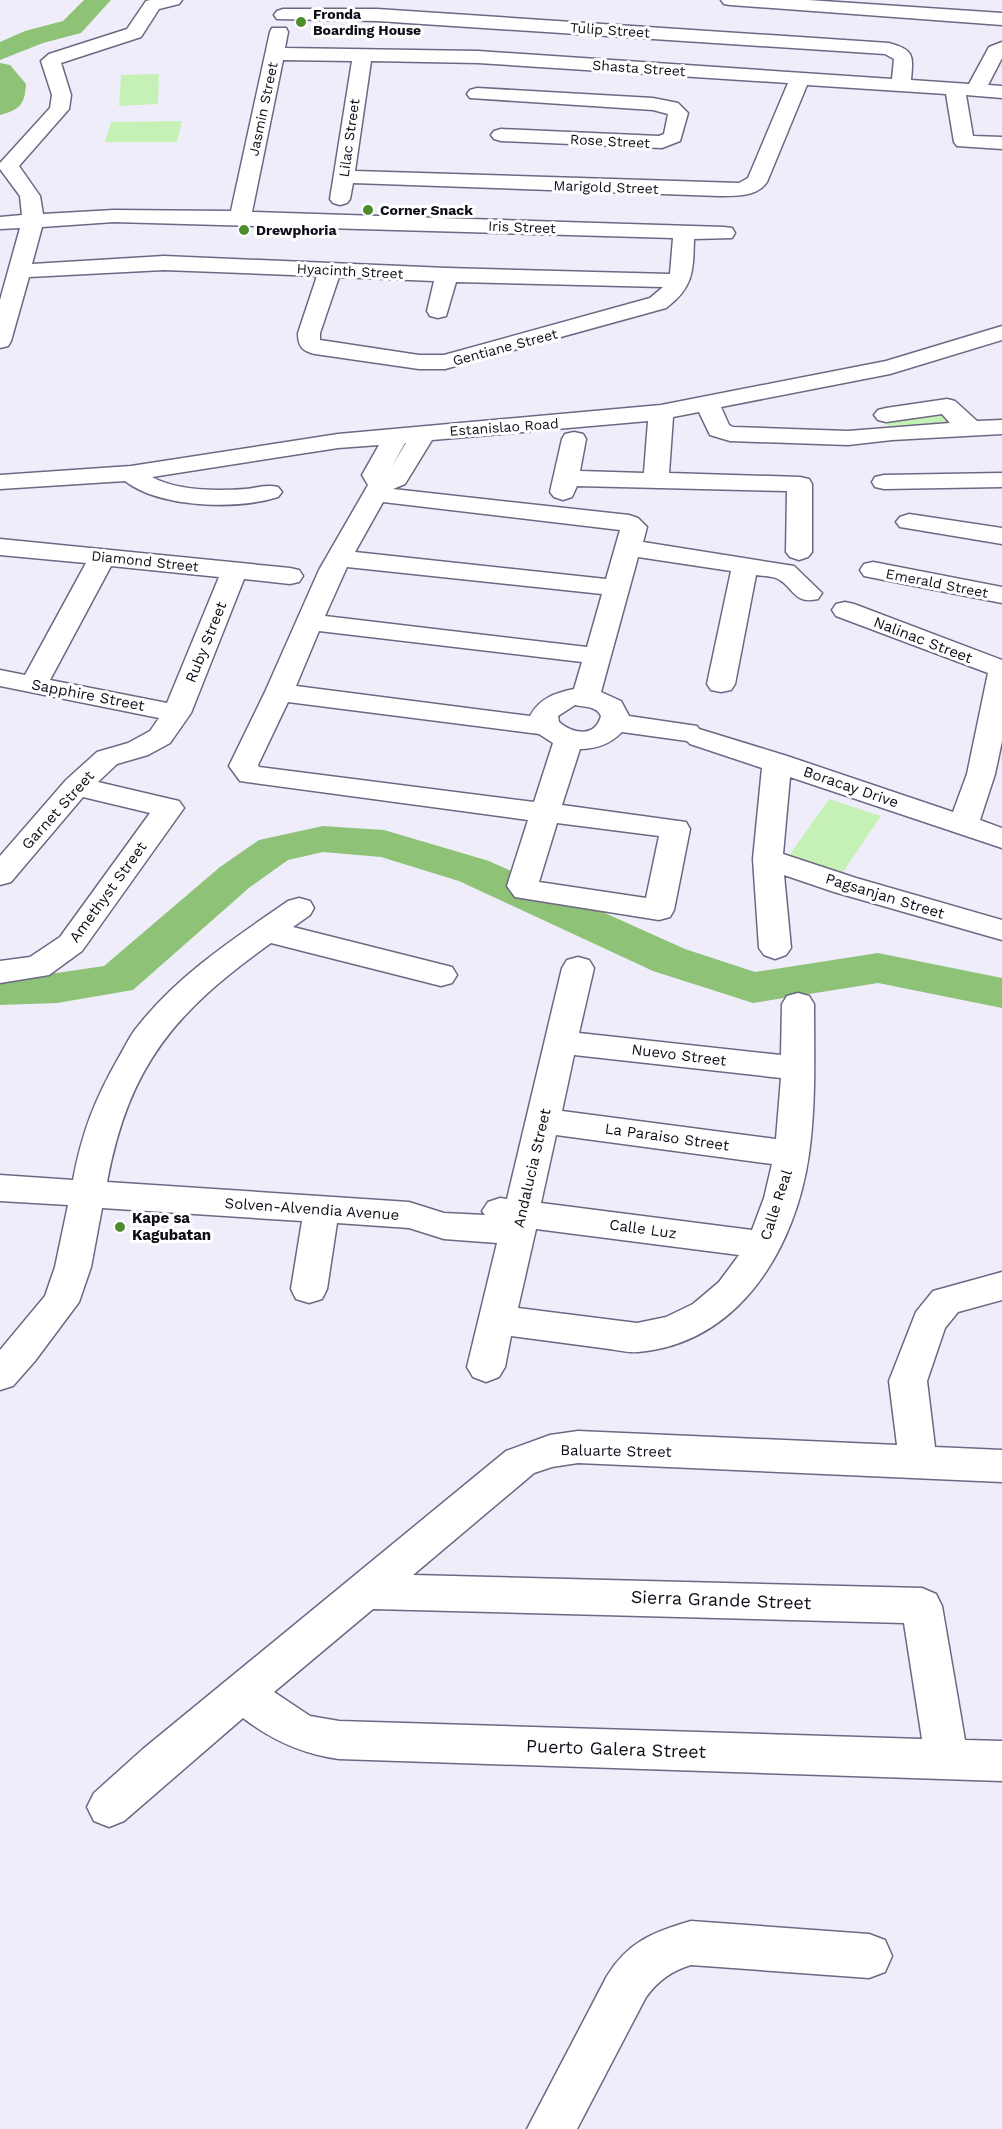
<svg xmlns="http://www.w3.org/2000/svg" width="1002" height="2129" font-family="'Work Sans',sans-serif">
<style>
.green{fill:#c6f1b6}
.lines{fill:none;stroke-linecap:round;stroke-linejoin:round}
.river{fill:#8dc277;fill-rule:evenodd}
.minor-casing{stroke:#6d6784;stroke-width:3}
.minor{fill:#fff;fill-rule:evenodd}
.poi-dot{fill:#4d8d2e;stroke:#fff;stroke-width:2}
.labels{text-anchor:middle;stroke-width:6;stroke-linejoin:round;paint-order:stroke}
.far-poi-label{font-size:14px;font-weight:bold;fill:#0f0d17;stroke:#fff;text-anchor:start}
.far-street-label{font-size:14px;fill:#0f0d17;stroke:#fff}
.street-label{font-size:15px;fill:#0f0d17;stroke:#fff}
.poi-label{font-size:15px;font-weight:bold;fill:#0f0d17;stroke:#fff;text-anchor:start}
.near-street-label{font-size:18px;fill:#0f0d17;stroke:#fff}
</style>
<rect width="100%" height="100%" fill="#f0edfb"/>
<!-- green -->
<path class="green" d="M159,74L158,104L119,106L121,75Z
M182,121L177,142H105L111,122Z
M943,412L956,426L891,430L882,418Z
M829,799L881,816L839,878L785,861Z"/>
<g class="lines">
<!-- river -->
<path class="river" d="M84,0H111L81,33L43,43L0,60V42L25,31L63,21Z
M0,63L10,65L26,84C25,104 20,110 0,115Z
M323,826L384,830L489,861L685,949L755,972L878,953L1002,978V1008L878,983L753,1003L653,971L459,881L381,857L323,852L288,860L250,887L133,990L57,1003L0,1005V975L57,973L104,966L220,867L259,840Z"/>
<!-- minor casing -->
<g class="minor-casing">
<path id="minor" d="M150,0H182L179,4L159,9L141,37L61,63L71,95L69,109L19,166L40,196L43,214L114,210L231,211L270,32L272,28H286L288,32L285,48L478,51L892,79L894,59L885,54L377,21L277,19L274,15L277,11L283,9H377L889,43C915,50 913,56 911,80L969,84L989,47L1002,42V58L988,85L1002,86V98L966,95L973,136L1002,137V149L957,146L954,142L946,94L807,85L767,182C757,197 735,196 719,196L353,183L350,199L347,203L340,205L333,203L330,199L352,61L283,60L252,212L724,227L732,228L735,233L732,238L694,239C693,271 694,287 666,308L445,369H419L315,354C302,351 298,346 298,333L317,276L164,270L29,277L11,341L8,346L0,348V300L20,228L0,229V217L22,215L20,196L0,169V163L50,108L52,95L41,61L49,54L127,29L146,1ZM371,61L478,63L788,83L748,178L739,183L355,171ZM114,222L673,238L670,274L447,268L164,256L32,264L42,227ZM339,277L434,281L427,311L430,316L438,318L446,316L456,282L663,287L650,298L444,355H419L320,340V333Z
M721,0H808L1002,13V25L730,5L724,4Z
M477,88L653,98L678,103L688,113L680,141L662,148L501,141L494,139L491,135L494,131L501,129L659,136L664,134L668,114L653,110L470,98L467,94L470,90Z
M1002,326V340L890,374L721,407L729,425L733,427L848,431L950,423L942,414L886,422L878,420L874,415L878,410L886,408L947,399L955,401L977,421L1002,420V434L892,440L848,445L730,441L710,435L699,412L673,417L669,473L800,477L809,479L812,484V552L808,557L799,560L790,557L786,552L787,491L577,486L572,497L563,500L554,497L550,492L562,439L565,434L574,432L583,434L586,439L580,471L644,473L648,421L432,440L405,484L393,489L629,515L638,518L647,527L643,542L794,566L822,593L818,599C793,605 794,586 776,578C770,576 762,576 756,575L735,684L731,690L721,692L711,690L707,684L731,571L638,557L601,692L621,701L629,716L697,726L699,729L787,756L953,812L967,774L988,673L836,616L832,610L836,604L845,602L854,604L1002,660V741L995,774L980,820L1002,828V848L790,777L783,854L856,878L1002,920V940L834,892L784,875L791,948L786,955L775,959L764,955L759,948L753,859L762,768L690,744L687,741L622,732C610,744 597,749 580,749L562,805L686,822L690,829L674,910L670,917L659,920L515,897L507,886L528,820L240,781L229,766L265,692L319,570L368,485L362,475L379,445L338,448L152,477C177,491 217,491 245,489C257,488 266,484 278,487L282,492L278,497C237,510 160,508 125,481L0,489V475L131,466L338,434L661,405L886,361ZM405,443H406L391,468ZM383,502L620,530L606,579L355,552ZM347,567L602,594L587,647L325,616ZM319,631L582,662L574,689C555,693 540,698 530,716L296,686ZM288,702L539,734L553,743L534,802L259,767L258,765ZM575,705C584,707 597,706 601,716C595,738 573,734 559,722L558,716ZM557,823L659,836L646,898L539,882Z
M1002,473V487L884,489L875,487L872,482L875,477L884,475Z
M909,514L1002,528V544L900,527L896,522L900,517Z
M0,539L290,568L299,570L303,576L299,582L290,584L244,579L191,713L170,743L148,755L117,764L98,782L179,801L184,808L82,951L49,975L0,983V961L30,957L60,937L150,813L83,797L11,882L0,885V856L66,780L97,752L128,743L150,731L159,718L0,686V670L25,675L86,563L0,555ZM111,566L219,577L167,703L50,680Z
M873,562L1002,587V603L864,576L860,570L864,564Z
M299,898L310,901L314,908L310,915L293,927L452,967L457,975L452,983L441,986L271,943C176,1011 129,1064 107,1182L409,1202L444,1213L485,1215L482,1211L488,1202L500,1198L507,1199L562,968L567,960L578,957L589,960L594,968L579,1033L781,1055L782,1004L787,996L798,993L809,996L814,1004C814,1054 816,1105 809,1154C796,1247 740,1343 638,1352C627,1353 613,1349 602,1348C572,1344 542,1340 511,1336L505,1367L499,1377L486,1382L473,1377L467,1367L497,1243L444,1239L409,1228L337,1223L327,1289L322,1299L309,1303L296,1299L291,1289L302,1221L102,1208L91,1267L79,1302L35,1361L13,1386L0,1390V1350L45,1296L55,1267L68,1205L0,1201V1175L73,1180C82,1132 95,1099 119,1057C125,1047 130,1035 138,1026C179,974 235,938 288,901ZM574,1055L781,1078L776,1139L562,1111ZM556,1135L772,1164L764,1198L752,1230L541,1203ZM536,1229L739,1255L719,1282L693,1304L666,1317L637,1323L518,1308Z
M1002,1272V1300L958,1312L945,1328L927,1381L935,1447L1002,1450V1482L578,1463L552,1467L534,1473L413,1575L922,1588L936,1594L942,1606L965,1740L1002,1741V1781L339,1759C302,1754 272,1740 243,1718L124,1821L109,1827L94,1821L87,1807L94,1793L143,1749L506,1451L550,1435L578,1431L897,1445L889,1381L916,1312L933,1291ZM373,1609L904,1623L922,1739L339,1721L310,1716L274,1692Z
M691,1921L869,1934L885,1940L892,1956L885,1972L869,1978L691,1965C671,1971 658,1981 646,1997L577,2129H527L607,1976C628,1942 653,1932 691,1921Z"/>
</g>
<!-- minor -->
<use href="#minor" class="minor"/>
</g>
<!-- markers -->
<g class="poi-dot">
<circle cx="301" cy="22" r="6"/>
<circle cx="368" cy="210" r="6"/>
<circle cx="244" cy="230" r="6"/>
<circle cx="120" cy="1227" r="6"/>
</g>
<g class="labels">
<!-- far-poi labels -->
<g class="far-poi-label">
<text x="313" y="19">Fronda<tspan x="313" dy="16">Boarding House</tspan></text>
<text x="380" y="215">Corner Snack</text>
<text x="256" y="235">Drewphoria</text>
</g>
<!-- far-street labels -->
<g class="far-street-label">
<text transform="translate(610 30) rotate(4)" y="5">Tulip Street</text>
<text transform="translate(639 68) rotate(4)" y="5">Shasta Street</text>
<text transform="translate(263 109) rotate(-78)" y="5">Jasmin Street</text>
<text transform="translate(349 138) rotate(-82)" y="5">Lilac Street</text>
<text transform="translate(610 141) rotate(3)" y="5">Rose Street</text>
<text transform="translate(606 187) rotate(2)" y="5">Marigold Street</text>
<text transform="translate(522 227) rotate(2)" y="5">Iris Street</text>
<text transform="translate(350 271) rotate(3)" y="5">Hyacinth Street</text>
<text transform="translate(505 347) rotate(-15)" y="5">Gentiane Street</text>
<text transform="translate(504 427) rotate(-4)" y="5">Estanislao Road</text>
<text transform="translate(145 561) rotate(6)" y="5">Diamond Street</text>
<text transform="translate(937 583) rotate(11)" y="5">Emerald Street</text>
</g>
<!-- street labels -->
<g class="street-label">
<text transform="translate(923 640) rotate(21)" y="5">Nalinac Street</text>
<text transform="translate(206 642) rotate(-68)" y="5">Ruby Street</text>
<text transform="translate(88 695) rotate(11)" y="5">Sapphire Street</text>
<text transform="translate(851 787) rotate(19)" y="5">Boracay Drive</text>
<text transform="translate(58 810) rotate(-48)" y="5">Garnet Street</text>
<text transform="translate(108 892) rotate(-54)" y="5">Amethyst Street</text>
<text transform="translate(885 896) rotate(17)" y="5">Pagsanjan Street</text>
<text transform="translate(679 1055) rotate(7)" y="5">Nuevo Street</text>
<text transform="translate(667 1137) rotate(8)" y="5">La Paraiso Street</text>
<text transform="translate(532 1168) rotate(-77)" y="5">Andalucia Street</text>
<text transform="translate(776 1205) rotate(-72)" y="5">Calle Real</text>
<text transform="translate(312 1209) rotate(4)" y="5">Solven-Alvendia Avenue</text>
<text transform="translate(643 1229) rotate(8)" y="5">Calle Luz</text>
<text transform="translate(616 1451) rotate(1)" y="5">Baluarte Street</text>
</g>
<!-- poi labels -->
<g class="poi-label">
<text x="132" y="1223">Kape sa<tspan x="132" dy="17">Kagubatan</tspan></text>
</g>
<!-- near-street labels -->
<g class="near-street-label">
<text transform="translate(721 1600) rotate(2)" y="6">Sierra Grande Street</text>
<text transform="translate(616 1749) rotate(2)" y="6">Puerto Galera Street</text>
</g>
</g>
</svg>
